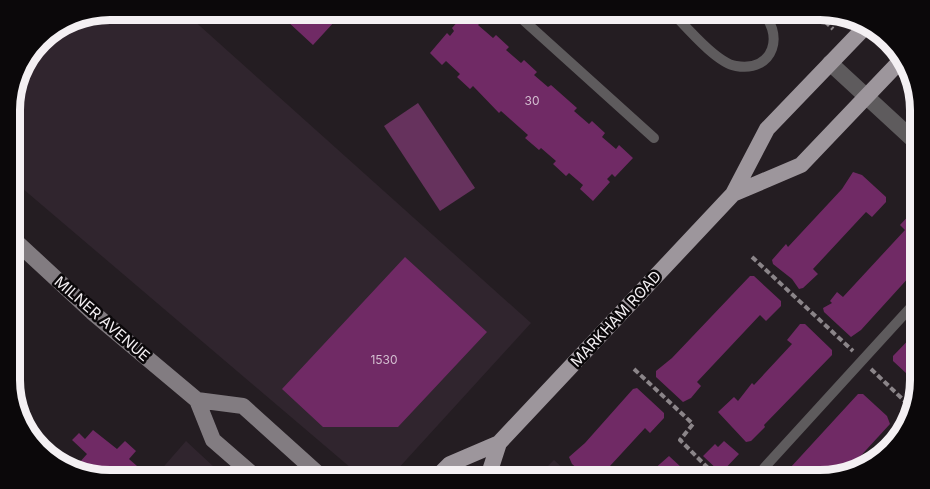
<svg xmlns="http://www.w3.org/2000/svg" width="930" height="489" font-family="Inter,sans-serif">
<style>
.built{fill:#30252e}
.green{fill:#66325d}
.building{fill:#702a65}
.lines{fill:none;stroke-linecap:round;stroke-linejoin:round}
.path{stroke:#8b8589;stroke-width:4;stroke-dasharray:6 3;stroke-linecap:butt}
.service{stroke:#5e5b5d;stroke-width:10}
.minor{stroke:#5e5b5d;stroke-width:16}
.secondary{stroke:#827c81;stroke-width:16}
.primary{stroke:#9d969c;stroke-width:16}
.labels{text-anchor:middle;stroke-width:5;stroke-linejoin:round;paint-order:stroke}
.number-label{font-size:12px;fill:#d3bed0}
.street-label{font-size:15px;fill:#f4f0f3;stroke:#0b080a}
.rim{fill:none;stroke:#f4f0f3;stroke-width:8}
</style>
<rect width="100%" height="100%" fill="#241d22"/>
<!-- built -->
<path class="built" d="M110,9H181L531,323L396,471L358,474L9,177V103L19,65L43,34Z
M186,441L228,480H152Z
M554,460L576,480H534Z"/>
<!-- green -->
<path class="green" d="M418,103L475,188L440,211L384,126Z"/>
<!-- building -->
<path class="building" d="M303,9H346L313,45L286,20L293,14L296,16Z
M469,9L482,21L478,25L493,38L496,35L509,47L506,50L521,63L524,60L537,72L534,75L548,87L551,85L577,108L574,111L589,124L592,121L605,133L602,137L616,149L619,145L633,158L615,177L612,174L607,179L610,182L593,201L580,189L583,185L569,173L566,176L553,164L556,161L541,148L539,150L525,138L528,135L501,111L499,113L473,86L470,89L457,77L460,74L446,61L442,65L430,53L447,33L450,36L454,31L452,28Z
M853,172L862,175L886,197V202L872,217L866,212L813,269L818,274L803,288L799,289L792,279L773,264L772,260L786,244L788,247L842,189Z
M919,209L921,264L861,330L851,337L824,312L823,308L832,303L830,301L837,292L843,297L905,230L900,225L914,210Z
M405,257L487,332L398,427H323L282,389Z
M750,276H754L781,301V306L766,321L760,315L697,382L701,386L691,398L683,402L656,377V371L672,358Z
M800,324H805L832,350V355L764,425L765,427L751,441L746,442L718,412L734,397L738,401L752,383L754,385L792,344L787,340Z
M921,327V380L920,386L893,361V356Z
M637,388L664,413V418L650,433L645,428L610,466L615,471L606,480H591L572,464L569,457L585,443L633,389Z
M858,394H863L887,416L890,424L844,474L827,480H779Z
M93,430L117,449L125,441L136,451L129,459L137,466L123,480L95,477L79,463L87,454L72,440L79,433L85,439Z
M724,441L739,454L721,473L703,456L715,444L718,447Z
M669,456L695,480H653L656,476L652,471Z"/>
<g class="lines">
<!-- path -->
<path class="path" d="M812,9L833,29
M752,257L853,351
M634,369L693,424L680,440L707,467L709,480
M871,369L913,409
M868,466L906,425L915,406"/>
<!-- service -->
<path class="service" d="M217,9L245,15L251,9
M511,9L654,138
M669,9C684,24 716,63 736,66C774,73 786,33 759,9
M759,480L764,468L921,296"/>
<!-- minor -->
<path class="minor" d="M830,63L920,146"/>
<!-- secondary -->
<path class="secondary" d="M10,236L92,312L197,400L213,440L259,480
M197,400L243,406L325,480"/>
<!-- primary -->
<path class="primary" d="M733,194L801,165L905,56
M434,480L450,464L499,443L733,194L767,129L869,23
M487,480L499,443"/>
</g>
<g class="labels">
<!-- number labels -->
<g class="number-label">
<text x="532" y="105">30</text>
<text x="384" y="364">1530</text>
</g>
<!-- street labels -->
<g class="street-label">
<text transform="translate(102 319) rotate(41)" y="5">MILNER AVENUE</text>
<text transform="translate(616 319) rotate(-47)" y="5">MARKHAM ROAD</text>
</g>
</g>
<!-- crop -->
<path d="M0 0H930V489H0ZM110 20H820A90 90 0 0 1 910 110V380A90 90 0 0 1 820 470H110A90 90 0 0 1 20 380V110A90 90 0 0 1 110 20Z" fill="#0b080a" fill-rule="evenodd"/>
<path class="rim" d="M110 20H820A90 90 0 0 1 910 110V380A90 90 0 0 1 820 470H110A90 90 0 0 1 20 380V110A90 90 0 0 1 110 20Z"/>
</svg>
